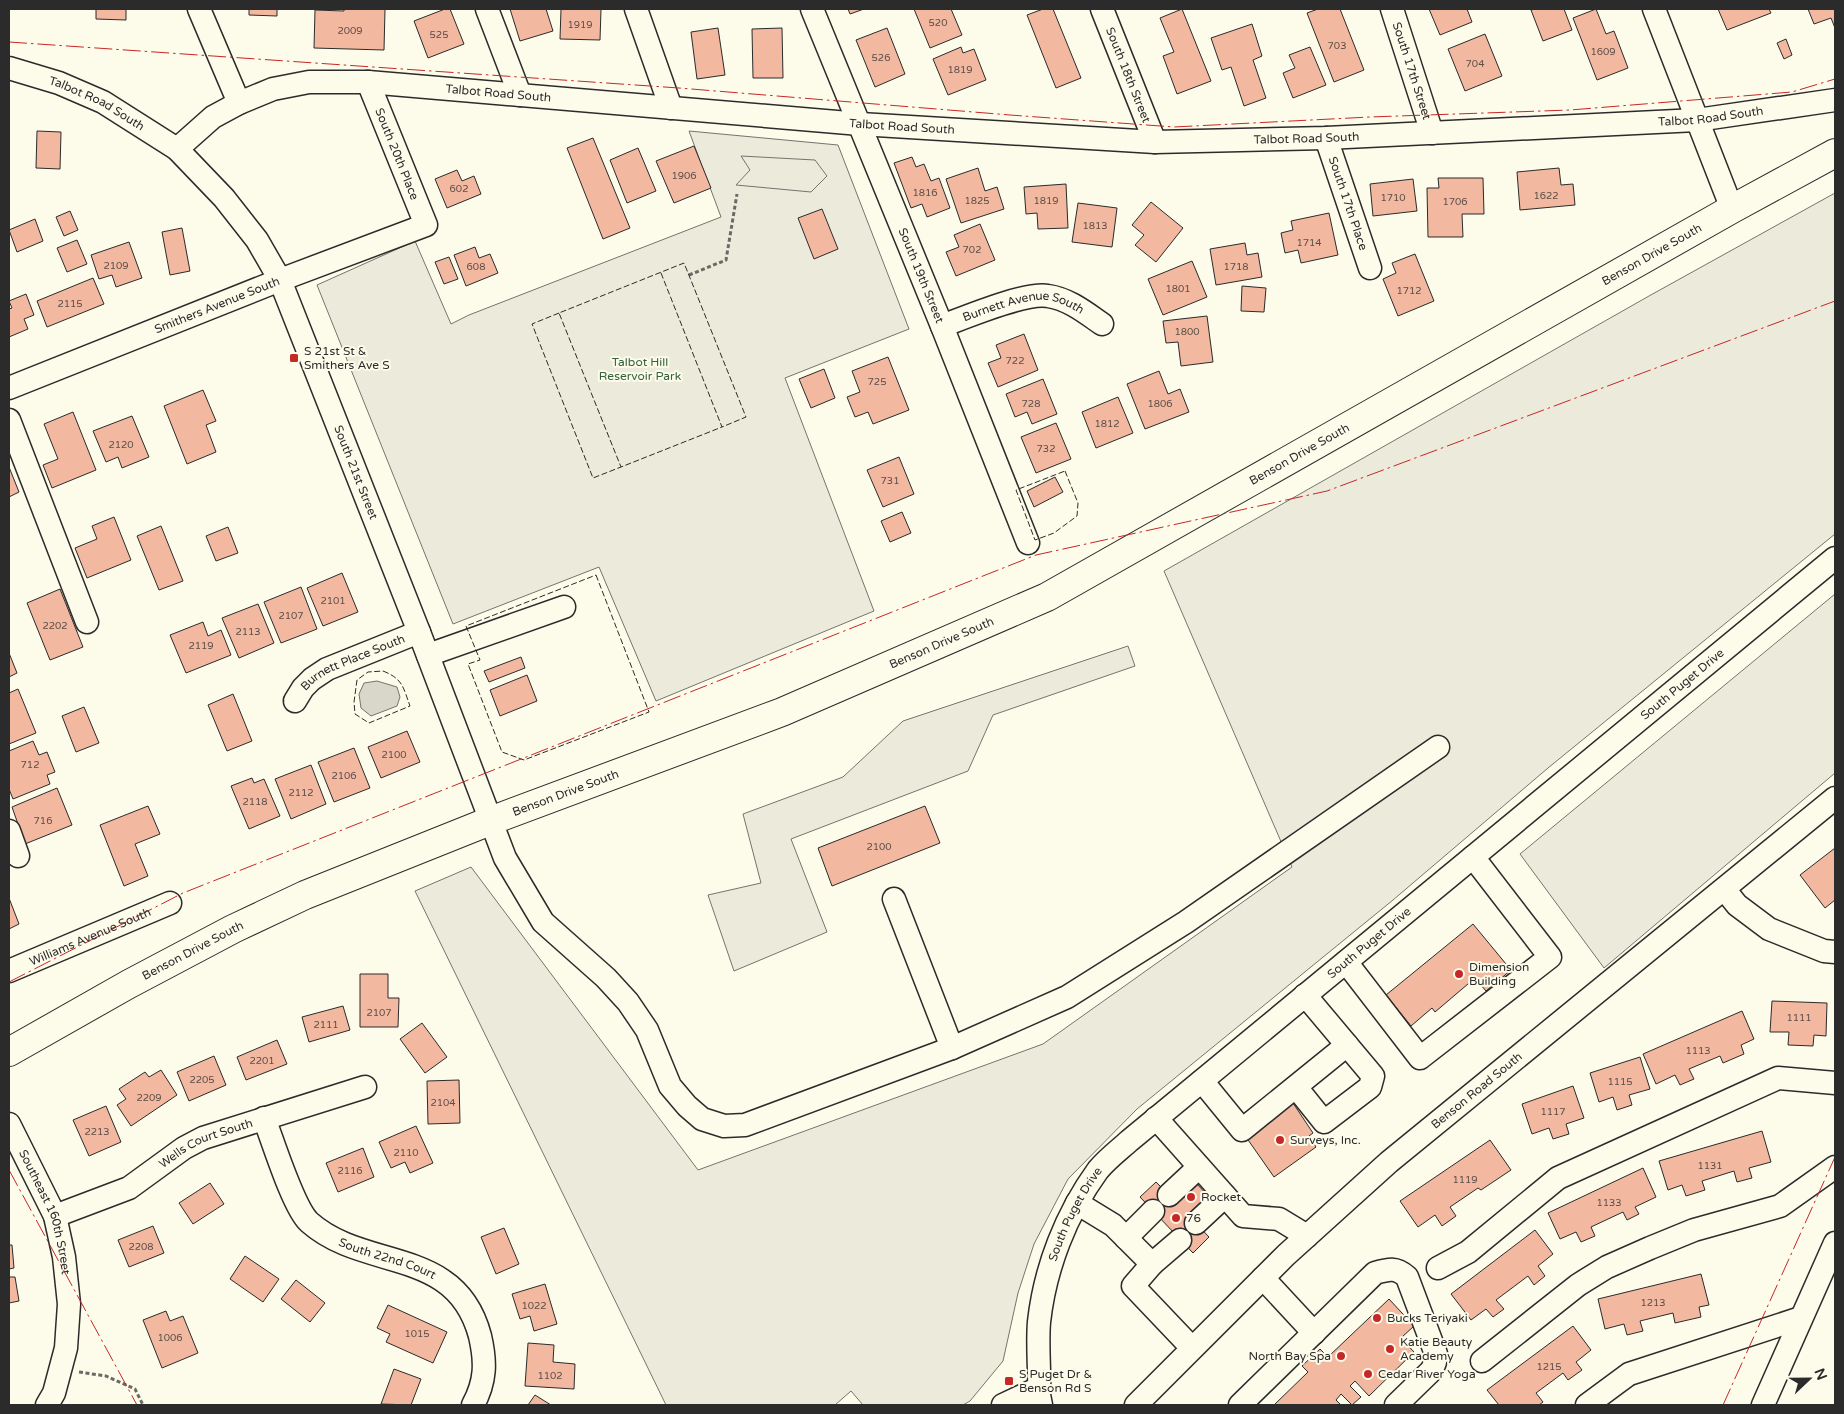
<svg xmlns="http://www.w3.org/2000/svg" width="1844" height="1414" font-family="'Varela Round',sans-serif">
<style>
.green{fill:#ecebdb;stroke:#74746e}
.parking{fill:#eceadb;stroke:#74746e}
.water{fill:#d8d7c9;stroke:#74746e}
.building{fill:#f2b8a0;stroke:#2b2b2b}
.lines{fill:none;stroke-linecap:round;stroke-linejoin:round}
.minor-casing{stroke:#2b2b2b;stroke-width:25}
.major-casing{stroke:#2b2b2b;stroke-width:30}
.path{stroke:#6a6964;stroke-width:3;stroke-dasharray:4 2.5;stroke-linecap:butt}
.minor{stroke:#fdfbea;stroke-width:22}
.major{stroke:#fdfbea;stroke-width:28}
.fence{stroke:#2b2b2b;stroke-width:1;stroke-dasharray:6 2.5;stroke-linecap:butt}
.power{stroke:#c62828;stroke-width:1;stroke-dasharray:18 4 2.5 4;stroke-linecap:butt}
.poi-dot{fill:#c62828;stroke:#fdfbea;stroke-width:2}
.labels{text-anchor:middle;stroke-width:4;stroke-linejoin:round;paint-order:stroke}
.number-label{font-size:10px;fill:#5d4e48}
.street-label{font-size:12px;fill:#2b2b2b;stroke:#fdfbea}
.poi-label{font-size:12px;fill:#2b2b2b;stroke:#fdfbea;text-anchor:start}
.park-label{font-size:12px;fill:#34623c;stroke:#fdfbea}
</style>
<rect width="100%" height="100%" fill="#fdfbea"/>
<!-- green -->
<path class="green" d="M689,131L838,145L909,329L785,378L874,611L656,701L599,567L453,624L317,285L415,241L451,324L469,315L721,217Z
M1835,193V534L1548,768L1393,900L1137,1109L1068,1179L1034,1244L1018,1293L1003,1361L970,1401L963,1405H863L851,1391L835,1405H666L415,891L471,867L698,1170L1043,1044L1292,867L1164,571L1649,296Z
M1835,594V773L1604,968L1520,854Z
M1128,646L1135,666L993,715L968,771L791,839L827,932L734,971L708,895L761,883L743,814L843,777L903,721Z"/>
<!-- parking -->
<path class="parking" d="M741,156L815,160L827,176L811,192L736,185L750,170Z"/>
<!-- water -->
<path class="water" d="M377,681L397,687L400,697L397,706L371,716L361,708L359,694L364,683Z"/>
<!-- building -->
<path class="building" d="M96,9H126V20L96,19Z
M249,9H277V16L249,15Z
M344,9H385L384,50L314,48L315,10L344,11Z
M445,9H450L464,44L428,58L414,21Z
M510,9H546L553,31L520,41Z
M561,9H601L600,40L560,39Z
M848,9H864L850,14Z
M914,9H951L962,35L930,48Z
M1043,9H1053L1081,78L1056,88L1027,15Z
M1182,9L1211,81L1177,94L1163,56L1174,52L1160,18Z
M1318,9H1340L1364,70L1334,82L1307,13Z
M1429,9H1467L1472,22L1440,35Z
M1535,9H1564L1572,30L1543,41L1531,10Z
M1596,9L1606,34L1614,31L1628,68L1597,80L1573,18Z
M1718,9H1769L1771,13L1727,30Z
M1808,9H1835V28L1831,18L1814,24Z
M1252,24L1262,56L1253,60L1266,98L1244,106L1231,67L1222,70L1211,38Z
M718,28L725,75L697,79L691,32Z
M782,28L783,78H753L752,29Z
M887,28L905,74L875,87L856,40Z
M1485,34L1502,76L1465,91L1448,49Z
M1786,39L1792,55L1784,59L1777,43Z
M961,47L963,53L974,49L986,80L948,95L933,59Z
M1310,47L1326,85L1293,98L1283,73L1295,68L1289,55Z
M37,131L61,132L60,169L36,168Z
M593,138L630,228L603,239L567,148Z
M694,146L711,188L674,203L656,161Z
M638,148L656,191L627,203L610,160Z
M912,157L916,167L924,164L931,181L939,178L950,208L927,217L922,204L911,208L894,163Z
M978,168L985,191L997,187L1004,209L961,223L946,179Z
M1559,168L1561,185L1573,184L1575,205L1520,210L1517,172Z
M457,170L462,181L474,176L481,194L447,208L435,179Z
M1438,178H1483L1484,214H1462L1463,237H1428L1427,188H1439Z
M1413,179L1417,211L1373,216L1370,184Z
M1066,184L1068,228L1038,229L1037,213L1026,214L1024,187Z
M1151,202L1183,228L1156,262L1135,245L1144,235L1132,225Z
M1078,203L1117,208L1112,247L1072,242Z
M822,209L838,249L814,259L798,218Z
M70,211L78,230L64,236L56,217Z
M1329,213L1338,255L1301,263L1298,250L1285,253L1281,233L1293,230L1291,221Z
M35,219L43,241L17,252L9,230Z
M980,224L995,260L956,276L946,252L959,247L954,235Z
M182,228L190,271L170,275L162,232Z
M77,240L87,264L67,272L57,248Z
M129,242L142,278L116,287L112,275L99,279L91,255Z
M1245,243L1247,255L1258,253L1262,277L1216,285L1210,249Z
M475,247L479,258L490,254L498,273L466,286L454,255Z
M1415,254L1434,301L1398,316L1383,279L1396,273L1392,263Z
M449,257L458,279L444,284L435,262Z
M1192,261L1207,297L1163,315L1148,279Z
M93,278L104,304L47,327L37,301Z
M1242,286L1266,288L1264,312L1241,311Z
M26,294L34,315L24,319L28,329L9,337V309L12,308L9,301Z
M1207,316L1213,362L1181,366L1178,342L1166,343L1163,321Z
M1024,334L1038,370L998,387L988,363L1001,358L996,345Z
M888,357L909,410L873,424L868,412L855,417L847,397L860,392L852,371Z
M824,369L835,398L811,408L799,379Z
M1159,371L1168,394L1180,389L1189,412L1145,429L1127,384Z
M1043,379L1057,414L1032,424L1027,412L1015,417L1006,394Z
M203,390L216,421L206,425L216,452L187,464L164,406Z
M1118,397L1133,433L1096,448L1082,412Z
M73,412L96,470L52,488L43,465L58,459L44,424Z
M132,416L149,457L122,468L118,457L106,462L93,431Z
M1056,423L1071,459L1036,473L1021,437Z
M899,457L914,494L883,507L867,470Z
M9,467L19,492L9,497Z
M1055,477L1063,492L1034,507L1027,491Z
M902,512L911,533L890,542L881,521Z
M114,517L131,560L87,578L75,548L97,539L92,526Z
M161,526L183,581L159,590L137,536Z
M228,527L238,553L216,561L206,536Z
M342,573L358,612L323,626L307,588Z
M301,587L317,629L281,643L264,602Z
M60,589L83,647L50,660L27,603Z
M258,604L274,643L239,658L222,618Z
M203,622L208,636L221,630L231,655L186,673L170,635Z
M9,653L17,673L9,677Z
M521,657L525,668L489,682L484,671Z
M527,675L537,701L500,716L490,690Z
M18,689L36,733L9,744V693Z
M233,694L252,741L227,751L208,705Z
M84,707L99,743L76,752L62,716Z
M407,731L420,762L381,778L368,747Z
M33,741L39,755L47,752L55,772L47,775L50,784L13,799L9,789V751Z
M354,748L370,788L334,802L318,762Z
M311,765L326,804L291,819L275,779Z
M252,778L254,783L264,779L280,816L249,829L231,786Z
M57,788L72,825L25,844L12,807Z
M148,806L160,834L135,844L148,876L124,886L100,825Z
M925,806L940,843L832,886L818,848Z
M1835,848V900L1825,908L1800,875Z
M9,898L19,924L9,929Z
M1473,924L1511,970L1486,991L1475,978L1435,1012L1432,1008L1411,1026L1386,995Z
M360,974H388V998H399L398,1027H360Z
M1772,1001L1827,1003L1826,1036L1814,1035L1813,1046L1788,1045L1789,1032H1770Z
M343,1006L350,1030L309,1042L302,1017Z
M1742,1011L1754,1039L1741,1045L1744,1054L1723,1063L1720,1056L1689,1069L1694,1079L1680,1085L1675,1075L1656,1084L1643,1054Z
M422,1023L447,1057L425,1073L400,1039Z
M277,1040L287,1064L246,1080L237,1057Z
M214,1056L226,1085L189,1101L177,1072Z
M1640,1057L1650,1089L1629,1095L1632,1105L1617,1110L1613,1097L1599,1102L1590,1073Z
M161,1070L177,1095L131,1126L117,1105L126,1099L119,1089L145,1072L149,1077Z
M459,1080L460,1123L428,1124L427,1081Z
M1573,1086L1584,1118L1566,1124L1569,1134L1553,1139L1549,1128L1532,1134L1522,1104Z
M1293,1103L1313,1133L1309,1136L1316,1147L1274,1177L1246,1137Z
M106,1106L121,1142L89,1156L73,1120Z
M416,1126L433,1163L410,1173L405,1162L391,1168L379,1142Z
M1762,1131L1771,1162L1749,1168L1752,1178L1737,1182L1734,1171L1702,1181L1705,1190L1686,1196L1682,1185L1668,1190L1659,1161Z
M1490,1140L1511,1170L1481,1190L1478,1188L1450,1207L1456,1216L1442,1226L1435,1215L1418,1227L1400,1201Z
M363,1148L374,1177L338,1192L326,1163Z
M1643,1168L1656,1197L1635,1207L1639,1214L1627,1220L1623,1212L1591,1227L1595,1236L1581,1242L1576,1232L1560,1239L1548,1213Z
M1156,1182L1176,1202L1196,1183L1210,1198L1190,1217L1209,1237L1193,1253L1140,1197Z
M210,1183L224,1204L193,1224L179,1203Z
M153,1226L164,1253L129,1267L118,1240Z
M504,1228L519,1264L496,1274L481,1237Z
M1535,1230L1553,1254L1538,1266L1545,1276L1534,1285L1528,1276L1496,1300L1504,1309L1493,1317L1486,1309L1471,1320L1451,1294Z
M9,1245H12L14,1268L9,1269Z
M245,1256L279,1279L263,1302L230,1279Z
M1701,1274L1709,1305L1699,1307L1701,1317L1675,1323L1673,1313L1640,1321L1643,1331L1627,1335L1624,1324L1605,1329L1598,1299Z
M9,1277H15L19,1301L9,1303Z
M296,1280L325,1303L310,1322L281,1299Z
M545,1284L557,1324L534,1331L530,1316L520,1319L512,1294Z
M1389,1299L1414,1326L1401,1338L1414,1352L1369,1396L1355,1381L1350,1386L1361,1397L1352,1405L1341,1394L1336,1400L1341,1405H1274L1308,1372L1302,1366L1320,1349L1328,1357Z
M388,1305L447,1332L433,1363L386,1342L390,1334L377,1328Z
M166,1311L170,1321L183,1316L198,1353L162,1368L143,1320Z
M1573,1326L1591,1350L1576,1362L1582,1370L1568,1380L1563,1373L1536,1393L1543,1402L1539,1405H1499L1487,1390Z
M528,1343L554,1345L553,1362L575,1364L574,1389L525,1386Z
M394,1369L421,1379L411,1405L381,1404Z
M535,1395L551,1405H528Z"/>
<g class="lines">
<!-- minor casing -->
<g class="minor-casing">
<g id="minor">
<path d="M199,9L239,103"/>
<path d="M487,9L520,95"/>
<path d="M636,9L671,108"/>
<path id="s1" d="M812,9L942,326L1028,543"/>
<path id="s2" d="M1102,9L1155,142"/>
<path id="s3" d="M1392,9L1432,133"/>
<path d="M1654,9L1732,209"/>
<path id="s4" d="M9,68L59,83L103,102L177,149L224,198L257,240L280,280L419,632L505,858L543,922L606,978L628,1002L647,1030L670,1086L687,1106L702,1119L724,1126L745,1125L952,1048L1067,997L1186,922L1438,747"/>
<path id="s5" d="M1326,138L1370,268"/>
<path id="s6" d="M177,149L213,117L239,103L273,89L309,82H368L860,124L1155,142L1326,138L1697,120L1835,100"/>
<path id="s7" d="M942,326C966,317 1025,292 1048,296C1069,299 1086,313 1102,324"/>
<path id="s8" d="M9,388L280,280L426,225L368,82"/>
<path d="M9,420L87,622"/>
<path d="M428,655L564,607"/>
<path id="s9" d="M295,701L303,688L312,679L327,669L419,632"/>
<path d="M9,831L18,856"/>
<path d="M1725,890L1737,905L1769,929L1824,951L1835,952"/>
<path d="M894,899L952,1048"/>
<path d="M1346,962L1420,1058L1550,957L1473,857"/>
<path id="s10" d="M9,971L170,903"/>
<path d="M1202,1081L1242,1130L1347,1045"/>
<path d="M1296,1087L1324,1122L1370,1087L1373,1076L1305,995"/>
<path id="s11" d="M264,1118C273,1141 293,1207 309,1222C365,1272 456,1245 480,1336C486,1362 486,1381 473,1405"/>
<path d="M1156,1118L1243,1216L1279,1219L1307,1236"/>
<path id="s12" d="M9,1124L55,1216L64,1257L69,1304L66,1348L54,1393L47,1405"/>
<path d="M1169,1195L1199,1167"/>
<path d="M1077,1203L1113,1225L1152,1264L1133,1286L1192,1348"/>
<path id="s13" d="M55,1216L129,1188L184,1148L203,1138L365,1087"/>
<path d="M1196,1223L1225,1196"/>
<path d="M1126,1238L1153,1211"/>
<path d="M1152,1264L1180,1240"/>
<path d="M1438,1268L1468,1252L1558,1178L1778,1078L1835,1083"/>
<path d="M1263,1278L1314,1333"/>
<path d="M1482,1361L1578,1285L1607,1267L1650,1248L1694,1230L1780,1206L1835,1167"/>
<path d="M1003,1405L1039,1388"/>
<path id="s14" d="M1041,1405L1039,1395C1040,1371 1037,1346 1039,1322C1045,1268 1066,1214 1098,1170C1107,1159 1119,1150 1129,1141L1835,558"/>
<path id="s15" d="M1136,1405L1286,1255L1389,1162L1835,798"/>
<path d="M1240,1405L1375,1273C1389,1269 1396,1267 1407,1277L1436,1354L1435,1362L1432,1370L1396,1405"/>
<path d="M1587,1405L1629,1374L1801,1318"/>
<path d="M1763,1405L1835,1243"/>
</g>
</g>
<!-- major casing -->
<g class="major-casing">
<g id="major">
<path id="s16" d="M9,1052L129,984L233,929L305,895L490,821L782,712L1047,597L1732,209L1835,153"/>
</g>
</g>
<!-- path -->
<path class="path" d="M689,275L726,260L737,194
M79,1372L106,1376L135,1389L143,1405"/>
<!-- minor -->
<use href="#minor" class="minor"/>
<!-- major -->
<use href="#major" class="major"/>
<!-- fence -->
<path class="fence" d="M661,273L722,427L621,467L559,313L684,263L746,417L722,427
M559,313L532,324L593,478L621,467
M1065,471L1078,503L1077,516L1054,533L1035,540L1016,490Z
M596,575L649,712L524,760L502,752L468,664L480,660L466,626Z
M383,671C403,679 403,687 410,706L369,723L355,714L354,702L357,680L368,672Z"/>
<!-- power -->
<path class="power" d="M9,42L679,88L1010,115L1174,127L1370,117L1570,110L1792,92L1835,79
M9,982L183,893L1036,555L1327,491L1835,301
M9,1170L137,1405
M1723,1405L1835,1157"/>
</g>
<!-- markers -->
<g class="poi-dot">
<rect x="289" y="353" width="10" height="10" rx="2.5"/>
<circle cx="1459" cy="974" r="5"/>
<circle cx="1280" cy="1140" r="5"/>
<circle cx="1191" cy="1197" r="5"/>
<circle cx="1176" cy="1218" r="5"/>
<circle cx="1377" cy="1318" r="5"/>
<circle cx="1390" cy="1349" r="5"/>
<circle cx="1341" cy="1356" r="5"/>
<circle cx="1368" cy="1374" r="5"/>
<rect x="1004" y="1376" width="10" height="10" rx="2.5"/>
</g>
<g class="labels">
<!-- number labels -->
<g class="number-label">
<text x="938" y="26">520</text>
<text x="580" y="28">1919</text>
<text x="350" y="34">2009</text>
<text x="439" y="38">525</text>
<text x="1337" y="49">703</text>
<text x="1603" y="55">1609</text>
<text x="881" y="61">526</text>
<text x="1475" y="67">704</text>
<text x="960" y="73">1819</text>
<text x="684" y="179">1906</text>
<text x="459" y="192">602</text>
<text x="925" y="196">1816</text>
<text x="1546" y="199">1622</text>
<text x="1393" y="201">1710</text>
<text x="977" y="204">1825</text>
<text x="1046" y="204">1819</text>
<text x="1455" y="205">1706</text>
<text x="1095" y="229">1813</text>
<text x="1309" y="246">1714</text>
<text x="972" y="253">702</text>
<text x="116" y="269">2109</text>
<text x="476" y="270">608</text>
<text x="1236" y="270">1718</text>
<text x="1178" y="292">1801</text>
<text x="1409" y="294">1712</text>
<text x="70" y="307">2115</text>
<text x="1187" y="335">1800</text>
<text x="1015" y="364">722</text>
<text x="877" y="385">725</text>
<text x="1031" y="407">728</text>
<text x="1160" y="407">1806</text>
<text x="1107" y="427">1812</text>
<text x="121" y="448">2120</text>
<text x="1046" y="452">732</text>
<text x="890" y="484">731</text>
<text x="333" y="604">2101</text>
<text x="291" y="619">2107</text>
<text x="55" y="629">2202</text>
<text x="248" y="635">2113</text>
<text x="201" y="649">2119</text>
<text x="394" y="758">2100</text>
<text x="30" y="768">712</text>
<text x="344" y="779">2106</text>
<text x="301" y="796">2112</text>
<text x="255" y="805">2118</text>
<text x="43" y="824">716</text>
<text x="879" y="850">2100</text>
<text x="379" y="1016">2107</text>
<text x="1799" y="1021">1111</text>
<text x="326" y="1028">2111</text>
<text x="1698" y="1054">1113</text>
<text x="262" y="1064">2201</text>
<text x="202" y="1083">2205</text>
<text x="1620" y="1085">1115</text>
<text x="149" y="1101">2209</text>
<text x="443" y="1106">2104</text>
<text x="1553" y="1115">1117</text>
<text x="97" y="1135">2213</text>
<text x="406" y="1156">2110</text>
<text x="1710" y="1169">1131</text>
<text x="350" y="1174">2116</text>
<text x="1465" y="1183">1119</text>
<text x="1609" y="1206">1133</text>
<text x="141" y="1250">2208</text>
<text x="1653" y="1306">1213</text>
<text x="534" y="1309">1022</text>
<text x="417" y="1337">1015</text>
<text x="170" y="1341">1006</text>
<text x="1549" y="1370">1215</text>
<text x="550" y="1379">1102</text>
</g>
<!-- street labels -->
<g class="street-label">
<text dy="4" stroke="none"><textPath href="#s3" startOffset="65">South 17th Street</textPath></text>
<text dy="4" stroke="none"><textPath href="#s2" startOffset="71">South 18th Street</textPath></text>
<text dy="4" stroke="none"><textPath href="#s6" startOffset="341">Talbot Road South</textPath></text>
<text dy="4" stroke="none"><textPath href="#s4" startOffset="95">Talbot Road South</textPath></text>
<text dy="4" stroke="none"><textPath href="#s6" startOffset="1556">Talbot Road South</textPath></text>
<text dy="4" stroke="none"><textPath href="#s6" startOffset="746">Talbot Road South</textPath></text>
<text dy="4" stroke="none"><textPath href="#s6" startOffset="1151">Talbot Road South</textPath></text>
<text transform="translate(397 154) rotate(68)" y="4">South 20th Place</text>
<text dy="4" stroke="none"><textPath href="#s5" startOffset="69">South 17th Place</textPath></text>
<text dy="4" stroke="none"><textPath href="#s16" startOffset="1830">Benson Drive South</textPath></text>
<text dy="4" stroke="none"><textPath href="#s1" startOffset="288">South 19th Street</textPath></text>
<text dy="4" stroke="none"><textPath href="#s8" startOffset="224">Smithers Avenue South</textPath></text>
<text dy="4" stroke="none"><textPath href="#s7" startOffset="86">Burnett Avenue South</textPath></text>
<text dy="4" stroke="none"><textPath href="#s16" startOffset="1425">Benson Drive South</textPath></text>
<text dy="4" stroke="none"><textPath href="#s4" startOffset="562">South 21st Street</textPath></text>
<text dy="4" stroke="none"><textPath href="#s16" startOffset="1020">Benson Drive South</textPath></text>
<text dy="4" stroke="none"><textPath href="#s9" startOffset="72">Burnett Place South</textPath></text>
<text dy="4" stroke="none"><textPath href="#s14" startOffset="1008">South Puget Drive</textPath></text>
<text dy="4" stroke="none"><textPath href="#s16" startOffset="615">Benson Drive South</textPath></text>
<text dy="4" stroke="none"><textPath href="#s10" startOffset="88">Williams Avenue South</textPath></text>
<text dy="4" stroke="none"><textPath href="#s14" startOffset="602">South Puget Drive</textPath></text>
<text dy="4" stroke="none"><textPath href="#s16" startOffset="210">Benson Drive South</textPath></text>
<text dy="4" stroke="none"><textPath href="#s15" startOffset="464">Benson Road South</textPath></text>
<text dy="4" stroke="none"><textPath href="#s13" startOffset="169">Wells Court South</textPath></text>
<text dy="4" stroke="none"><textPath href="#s12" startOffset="96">Southeast 160th Street</textPath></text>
<text dy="4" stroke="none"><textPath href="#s14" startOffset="198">South Puget Drive</textPath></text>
<text dy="4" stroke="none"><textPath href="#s11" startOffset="201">South 22nd Court</textPath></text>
</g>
<!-- poi labels -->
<g class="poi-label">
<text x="304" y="355">S 21st St &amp;<tspan x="304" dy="14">Smithers Ave S</tspan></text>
<text x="1469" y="971">Dimension<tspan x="1469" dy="14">Building</tspan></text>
<text x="1290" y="1144">Surveys, Inc.</text>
<text x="1201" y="1201">Rocket</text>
<text x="1186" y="1222">76</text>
<text x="1387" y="1322">Bucks Teriyaki</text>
<text x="1400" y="1346">Katie Beauty<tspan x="1400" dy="14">Academy</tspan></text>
<text x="1331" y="1360" text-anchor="end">North Bay Spa</text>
<text x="1019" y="1378">S Puget Dr &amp;<tspan x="1019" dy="14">Benson Rd S</tspan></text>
<text x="1378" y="1378">Cedar River Yoga</text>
</g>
<!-- park labels -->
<g class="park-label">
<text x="640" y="366">Talbot Hill<tspan x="640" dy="14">Reservoir Park</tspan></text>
</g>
</g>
<!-- border -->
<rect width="1844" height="1414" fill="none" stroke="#2b2b2b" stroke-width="20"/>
<!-- north arrow -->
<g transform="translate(1809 1379) rotate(68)" stroke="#fdfbea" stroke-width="4" paint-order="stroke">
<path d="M0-4L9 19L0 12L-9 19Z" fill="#2b2b2b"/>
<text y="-8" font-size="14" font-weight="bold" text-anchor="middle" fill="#2b2b2b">N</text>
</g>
</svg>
